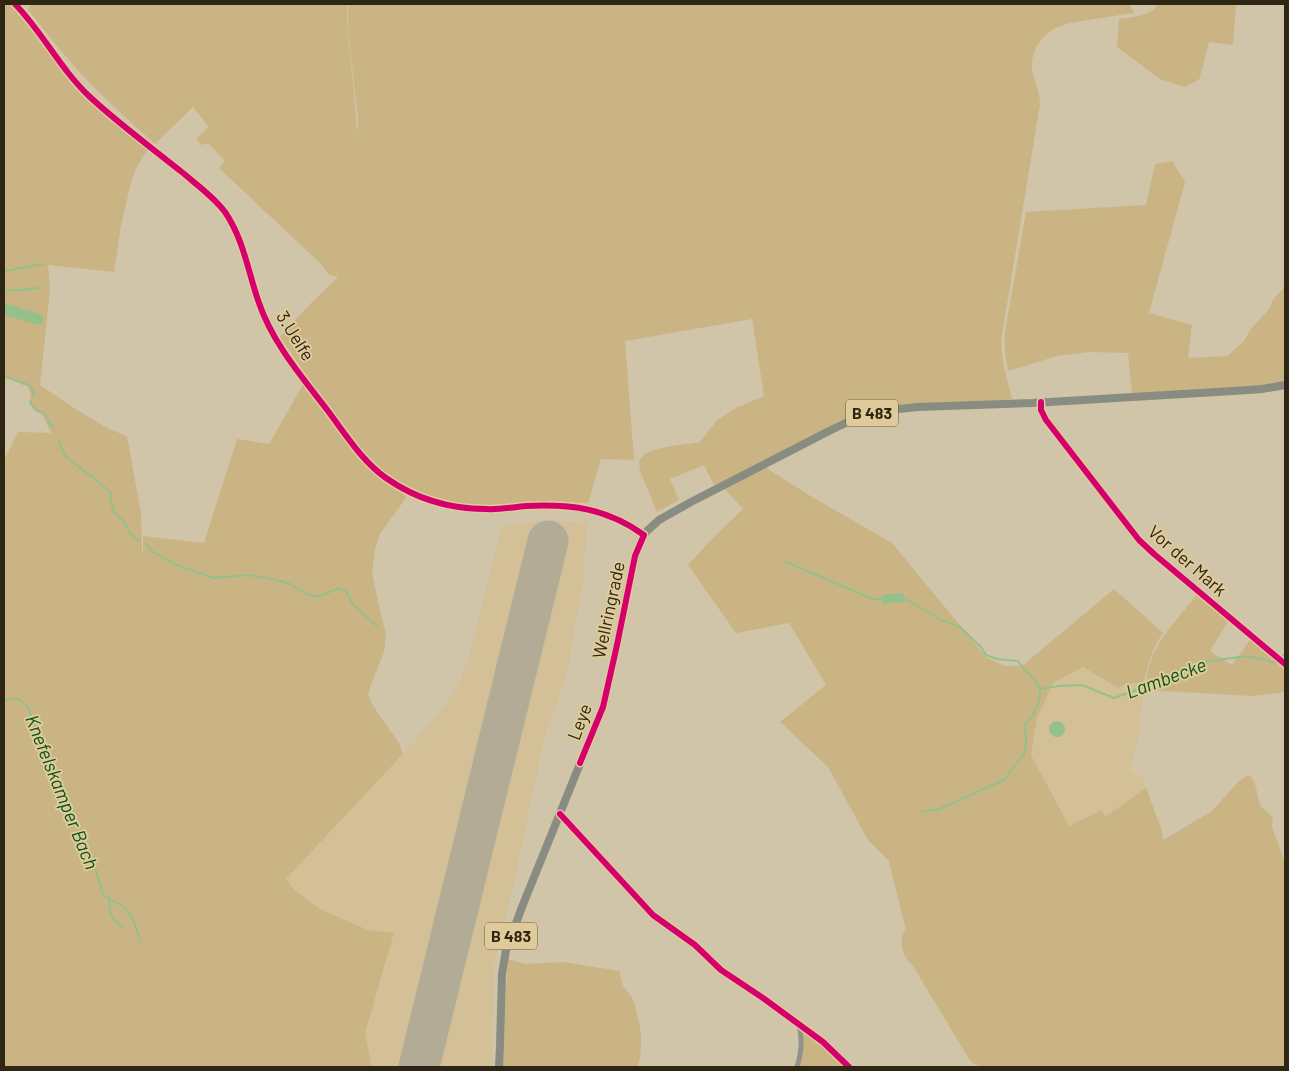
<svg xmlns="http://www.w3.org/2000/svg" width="1289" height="1071" font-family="Barlow,sans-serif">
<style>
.built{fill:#d3c096}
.green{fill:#cab484;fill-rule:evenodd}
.water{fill:#94c08c}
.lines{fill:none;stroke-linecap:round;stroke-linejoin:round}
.stream{stroke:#94c08c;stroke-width:2}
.river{stroke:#94c08c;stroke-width:11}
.runway{stroke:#b2ac96;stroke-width:41}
.minor{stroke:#8f948a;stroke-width:5}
.tertiary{stroke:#8f948a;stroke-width:6}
.primary{stroke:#898c80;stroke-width:8}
.cycleway-casing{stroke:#dfca9a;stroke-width:9}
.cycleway{stroke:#d6006c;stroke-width:6}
.labels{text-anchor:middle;stroke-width:4;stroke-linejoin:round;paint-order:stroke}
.shield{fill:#dfca9a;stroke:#63573c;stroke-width:1}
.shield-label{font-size:16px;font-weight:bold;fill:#2e2613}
.street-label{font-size:18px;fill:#2e2613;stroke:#dfca9a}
.water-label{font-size:19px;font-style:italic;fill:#035319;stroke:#dfca9a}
</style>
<rect width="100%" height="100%" fill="#d0c4a9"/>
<!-- built -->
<path class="built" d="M550,520L587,524L583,581L567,671L556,707L545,734L516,873L496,957L494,968L492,1054L491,1067H372L365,1033L394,933L368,930L322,910L294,890L286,879L388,771L438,715L453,694L462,677L473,644L502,526Z
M1083,667L1118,688L1125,684L1144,682L1139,733L1130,772L1138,774L1142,777L1146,788L1105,817L1100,810L1069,826L1031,755L1037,718L1053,683Z"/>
<!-- green -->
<path class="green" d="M4,4H11L34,30L52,57L148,149L137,166L132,179L121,225L114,272L48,265L50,290L40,385L77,410L109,429L127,436L141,513L142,551H143V536L204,543L237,439L269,444L304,383L384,480L401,491L406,498L380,534L375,549L372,572L378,602L386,634L384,652L371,684L368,694L371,702L379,715L399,743L403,754L286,879L294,890L322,910L368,930L394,933L365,1033L372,1067H4V456L6,457L18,432L51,433L43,416L34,408L29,402L31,395L28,387L4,377Z
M32,4H1129L1134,13C1118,15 1103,18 1088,20C1078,22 1067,23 1058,27C1043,33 1033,48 1032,63C1031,77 1040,90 1040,104L1001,341L1003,363L1012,399L872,412L715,487L704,465L670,479L679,500L657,512L640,471L639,462C641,459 643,455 647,453C655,447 689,444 700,442L717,420L736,408L764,396L752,319L625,341L634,460L601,459L588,503L552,501L488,505L465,504L441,500L407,487L387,474L369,458L342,426L280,337L306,308L338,277L328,274L322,265L219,168L225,161L208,143L201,145L196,139L209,127L193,107L155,144C131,122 107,101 85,78C64,56 46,32 28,9ZM347,4L348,5V30L358,119L357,134L354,92L347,24Z
M1159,4H1236L1233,45L1209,42L1199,80L1184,87L1160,79L1117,47L1119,19C1133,17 1150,16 1159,4Z
M1172,161L1185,182L1149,313L1192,325L1188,358L1227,356L1244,341L1250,330L1269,309L1274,298L1283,289L1285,281V382L1261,386L1132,394L1128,353L1090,352L1057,356L1009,371C1004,358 1005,346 1005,332L1026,212L1146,205L1155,164Z
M765,467L812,497L892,543L987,658L1005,666H1022L1114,589L1163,633C1152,648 1148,664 1144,682L1125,684L1118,688L1083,667L1053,683L1037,718L1031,755L1069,826L1101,810L1105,817L1146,788L1161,828L1163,840L1212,811L1240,780L1249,775C1258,783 1256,796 1261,806C1264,811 1269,813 1273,817L1272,827L1285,863V1067H983L974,1064L969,1059L913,966C902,955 901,949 902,934L906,930L889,861L868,840L828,767L780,722L826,685L789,623L736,633L688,565L712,539L743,509L724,488Z
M1198,593L1229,620L1210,651L1232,665L1252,637L1285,666V692L1252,696L1145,690C1147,680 1147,669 1151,660C1160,636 1183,613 1198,593Z
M508,959L526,964L563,962L620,971C621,976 621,983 624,987C627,992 631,994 633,1000C641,1022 644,1045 638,1067H503C505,1031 505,995 508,959Z
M802,1030L829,1050L848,1067H799Z"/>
<!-- water -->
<path class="water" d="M899,593L904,595V599L902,602L883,604L880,599L882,595Z
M1049 729a8 8 0 1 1 16 0a8 8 0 1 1-16 0Z"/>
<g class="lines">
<!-- stream -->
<path class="stream" d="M4,271L44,264
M4,291L41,288
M4,376L29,385L34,393L33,397
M31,401L30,402C32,405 33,408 36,410C40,413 40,410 44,413C48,418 49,424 54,428
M59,440L61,448L66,457L95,479L110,492L113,511L125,523L130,533L139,541
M146,544L153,552L177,565L214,578L249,575L267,578L291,584L306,594L318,597L339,588L347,592L352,604L377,626
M786,562L873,599H880
M904,599L911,602L941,620L960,627L981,647L986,655L997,659L1018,661C1025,671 1035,678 1040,689
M1281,656L1284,655
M4,701L14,698L20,700L27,706L31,715L40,741L63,784L96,871L103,895L109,898C110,913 110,919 123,927
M922,812L931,810H937L1004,780L1025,752L1026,739L1024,726C1035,713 1040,707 1040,689L1059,686L1082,685L1114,698L1147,686L1179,670L1209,661L1247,656L1272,662H1277
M109,899C114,901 120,904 124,907C133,915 137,930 140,941"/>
<!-- river -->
<path class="river" d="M4,309L38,319"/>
<!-- runway -->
<path class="runway" d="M419,1067L548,541"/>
<!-- minor -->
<path class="minor" d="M560,814L653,915L695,945L721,970L763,998L823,1042L849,1067
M797,1067C801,1054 803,1040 799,1026"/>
<!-- tertiary -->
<path class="tertiary" d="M15,4C43,33 61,70 90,97C119,124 152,148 183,173C197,185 214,197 225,212C244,240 248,272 259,303C273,344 303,378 328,411C346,435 362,461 386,478C416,499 450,509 486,509C500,510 513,507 526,506C572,504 606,508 644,535
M1041,402V410L1046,420L1139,540L1154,554L1285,664"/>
<!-- primary -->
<path class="primary" d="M499,1067L500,1047L502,974L506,950L522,907L603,707L617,645L632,569L638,548L641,541L647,531L659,520L691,502L829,431L852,420L872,413L889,410L918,407L1033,403L1233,391L1262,389L1285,385"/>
<!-- cycleway casing -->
<g class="cycleway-casing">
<path id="cycleway" d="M15,4C43,33 61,70 90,97C119,124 152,148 183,173C197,185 214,197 225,212C244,240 248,272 259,303C273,344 303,378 328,411C346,435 362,461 386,478C416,499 450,509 486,509C500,510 513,507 526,506C572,504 606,508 644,535L635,556L617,645L603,707L580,763
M1041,402V410L1046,420L1139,540L1154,554L1285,664
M560,814L653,915L695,945L721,970L763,998L823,1042L849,1067"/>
</g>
<!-- cycleway -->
<use href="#cycleway" class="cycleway"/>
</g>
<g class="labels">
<!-- shield labels -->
<g class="shield">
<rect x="846" y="399.5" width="52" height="27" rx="4"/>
<rect x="485" y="922.5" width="52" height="27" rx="4"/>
</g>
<g class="shield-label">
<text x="872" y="419">B 483</text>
<text x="511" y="942">B 483</text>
</g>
<!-- street labels -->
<g class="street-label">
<text transform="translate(295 336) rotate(58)" y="6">3.Uelfe</text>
<text transform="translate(1187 561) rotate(41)" y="6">Vor der Mark</text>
<text transform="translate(609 610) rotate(-78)" y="6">Wellringrade</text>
<text transform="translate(580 722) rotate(-69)" y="6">Leye</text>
</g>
<!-- water labels -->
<g class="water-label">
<text transform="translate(1166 678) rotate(-20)" y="7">Lambecke</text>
<text transform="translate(62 792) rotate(68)" y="7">Knefelskamper Bach</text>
</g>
</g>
<!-- border -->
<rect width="1289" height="1071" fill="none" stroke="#2e2613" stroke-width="10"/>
</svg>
